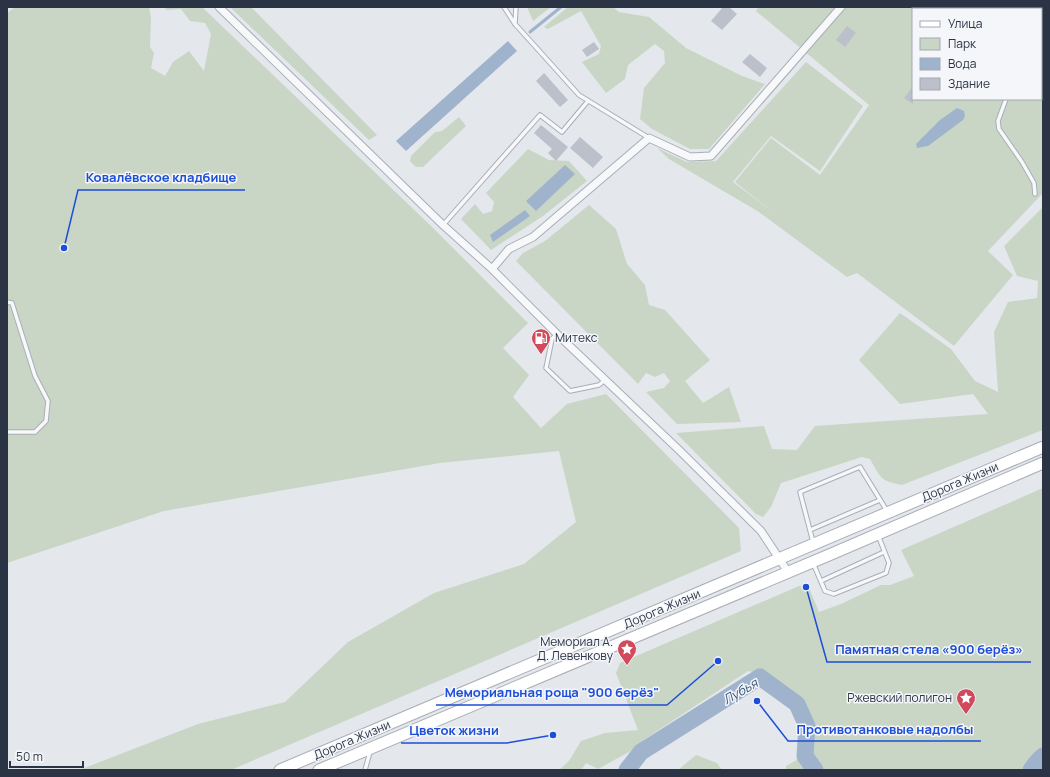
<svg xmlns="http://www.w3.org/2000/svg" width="1050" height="777" font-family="Manrope,sans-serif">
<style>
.green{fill:#c9d6c5;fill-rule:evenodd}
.water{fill:#9fb4cc}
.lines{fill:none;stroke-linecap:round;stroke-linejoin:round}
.stream{stroke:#9fb4cc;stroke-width:3}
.river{stroke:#9fb4cc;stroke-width:17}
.building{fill:#bbc0ca}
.service-casing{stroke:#a9aeb7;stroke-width:5.5}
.minor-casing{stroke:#a9aeb7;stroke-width:9}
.secondary-casing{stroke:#a9aeb7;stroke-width:13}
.service{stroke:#f7f8fa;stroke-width:3.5}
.minor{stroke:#f7f8fa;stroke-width:7}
.secondary{stroke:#fff;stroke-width:11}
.labels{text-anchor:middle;stroke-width:3;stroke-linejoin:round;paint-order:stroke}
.poi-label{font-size:12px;fill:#2b3445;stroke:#f4f6f9;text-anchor:end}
.street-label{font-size:12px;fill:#2b3445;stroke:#f4f6f9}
.water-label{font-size:13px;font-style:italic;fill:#34527a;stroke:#f4f6f9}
.leader{fill:none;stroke:#1d4ed8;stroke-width:1.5}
.callout-dot{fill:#1d4ed8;stroke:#f4f6f9;stroke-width:1.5}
.callout-label{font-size:13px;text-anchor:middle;font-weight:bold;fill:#1d4ed8;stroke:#f4f6f9;stroke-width:3;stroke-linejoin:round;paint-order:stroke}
</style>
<rect width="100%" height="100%" fill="#e4e7ec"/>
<!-- green -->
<path class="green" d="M15,7H149L151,18L150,47L154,53L151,68L165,76L173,62L189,51L204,71L211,34L205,23L190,21L181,9L167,10L164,7H202L430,225L528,323L503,348L529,375L513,397L541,428L567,404L606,394L739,528L741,551L231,770H79L198,724L285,702L348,642L434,593L524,564L576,522L559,451L440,463L164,511L7,563V13Z
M230,7H251L377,135L369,140Z
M527,7H551L533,21Z
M568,7H613L619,12L649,17L686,48L742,76L765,84L709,149H690L652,129L640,119L644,88L665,63L664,51L655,44L628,65L625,79L606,93L582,62L599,54L601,46L581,11L548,29L544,27Z
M759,7H1043V193L988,251L1013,275L954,346L857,273L847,277L759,212L669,159L657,148L687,162L716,161L806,62L863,106L820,171L771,136L733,182L773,212L735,182L771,138L820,175L869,105L756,11ZM913,9H1041V99H913Z
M459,117L466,126L423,167H416L410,161L411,156L435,132L442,131Z
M528,149L549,160L569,161L587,181L543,216L491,250L461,219L475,204L483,214L492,211L494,202L486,193Z
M589,205L616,229L627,264L645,285L649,305L665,310L710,360L685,381L703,403L729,387L741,422L677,424L646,392L664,388L670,381L664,373L655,377L646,373L638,384L516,261L523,253L545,241Z
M1043,207V430L902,485C880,481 881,478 870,459L862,457L781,483L771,507L763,517L756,514L676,433L764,426L772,449L797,450L815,426L988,414L973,394L900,404L859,360L900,313L951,349L975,381L998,392L994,332L1008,302L1037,298L1038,281L1017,276L1004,246Z
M1043,488V770H786V766L809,753L813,727L801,702L767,675L748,671L645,739L629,752L598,769L586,763L581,770H559L569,761L581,741L605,733L638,730L616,673L620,663L799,586L805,585L809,588L819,612L841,604L881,585H890L914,576L901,550Z
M696,755L717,763L722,770H678Z"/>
<!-- water -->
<path class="water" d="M508,41L517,51L406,151L396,141Z
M957,108L964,111L965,116L963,120L928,146L917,148L916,144L940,120Z
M565,165L575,174L536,211L526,201Z
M525,210L530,216L493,242L490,235Z"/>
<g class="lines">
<!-- stream -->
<path class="stream" d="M530,32L561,7"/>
<!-- river -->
<path class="river" d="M627,770L641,752L760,677L797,704L807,726L805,756L815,770
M1031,770L1036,763L1043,756"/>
</g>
<!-- building -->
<path class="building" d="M723,7H729L737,14L722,30L711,21Z
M847,26L856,33L845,47L836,40Z
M594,42L599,49L587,57L582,50Z
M750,54L767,68L760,77L742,62Z
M544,73L568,100L560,107L536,81Z
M913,86V104L904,98Z
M541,125L568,147L556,161L548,153L552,149L534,133Z
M580,137L603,157L593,168L570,148Z"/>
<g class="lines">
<!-- service casing -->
<g class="service-casing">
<path id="service" d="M504,7L515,24L579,95L649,138
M955,7L958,9
M515,24L516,7
M1041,26H1043
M1006,99L998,121L999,129L1022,162L1034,183L1035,194
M443,225L540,115L562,132L588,101
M7,302L12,303L35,376L48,401L46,421L35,432H7
M557,334L552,339L546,368L570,391L599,385L605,380
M810,530L880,500
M813,542L800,492L860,467L887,511
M813,563L825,591L834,594L886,573L889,563L878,535
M821,581L884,552
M365,770L370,752"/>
</g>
<!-- minor casing -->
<g class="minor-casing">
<path id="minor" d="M219,7L443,225L492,269L557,334L679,450L761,531L788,572
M492,269L509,249L533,237L649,138L690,157L711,156L841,7"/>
</g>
<!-- secondary casing -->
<g class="secondary-casing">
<path id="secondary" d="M280,770L1043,447
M319,770L829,555L1043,463"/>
</g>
<!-- service -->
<use href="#service" class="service"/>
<!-- minor -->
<use href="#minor" class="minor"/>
<!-- secondary -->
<use href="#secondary" class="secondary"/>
</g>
<!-- icons -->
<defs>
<g id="fuel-pin" transform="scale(1)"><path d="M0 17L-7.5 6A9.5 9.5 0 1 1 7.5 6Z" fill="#d1495b" stroke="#f4f6f9"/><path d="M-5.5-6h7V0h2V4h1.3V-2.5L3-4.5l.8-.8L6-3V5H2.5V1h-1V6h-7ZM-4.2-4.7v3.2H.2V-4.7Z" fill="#fff"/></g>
<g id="sight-pin" transform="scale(1)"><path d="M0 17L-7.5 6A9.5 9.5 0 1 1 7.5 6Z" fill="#d1495b" stroke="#f4f6f9"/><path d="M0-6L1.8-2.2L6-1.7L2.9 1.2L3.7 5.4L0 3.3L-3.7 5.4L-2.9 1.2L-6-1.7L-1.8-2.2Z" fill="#fff"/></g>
</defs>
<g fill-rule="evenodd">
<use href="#fuel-pin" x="541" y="338"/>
<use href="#sight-pin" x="627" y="649"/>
<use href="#sight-pin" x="966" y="698"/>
</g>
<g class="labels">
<!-- poi labels -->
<g class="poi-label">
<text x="555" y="342" text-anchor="start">Митекс</text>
<text x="613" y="646">Мемориал А.<tspan x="613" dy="14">Д. Левенкову</tspan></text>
<text x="952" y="702">Ржевский полигон</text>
</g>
<!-- street labels -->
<g class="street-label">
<text transform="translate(960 482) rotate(-23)" y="4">Дорога Жизни</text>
<text transform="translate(662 609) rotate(-23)" y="4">Дорога Жизни</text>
<text transform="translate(352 740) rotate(-23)" y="4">Дорога Жизни</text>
</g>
<!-- water labels -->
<g class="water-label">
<text transform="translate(740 691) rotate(-30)" y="5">Лубья</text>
</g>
</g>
<!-- callouts -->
<path class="leader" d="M64 248L78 190H245M806 587L827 662H1031M718 661L667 705H436M757 701L788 741H981M553 735L507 743H401"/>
<g class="callout-dot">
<circle cx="64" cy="248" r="4"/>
<circle cx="806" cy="587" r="4"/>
<circle cx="718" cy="661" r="4"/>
<circle cx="757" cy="701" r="4"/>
<circle cx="553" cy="735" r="4"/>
</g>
<g class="callout-label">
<text x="161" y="182">Ковалёвское кладбище</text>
<text x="929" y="654">Памятная стела «900 берёз»</text>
<text x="552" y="697">Мемориальная роща "900 берёз"</text>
<text x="885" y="734">Противотанковые надолбы</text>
<text x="454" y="735">Цветок жизни</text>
</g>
<!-- border -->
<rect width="1050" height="777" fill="none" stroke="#2b3445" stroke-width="16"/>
<!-- legend -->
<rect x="912" y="8" width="130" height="92" fill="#f4f6f9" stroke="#a4a8b1"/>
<rect x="920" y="21" width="20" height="6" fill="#ffffff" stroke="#a4a8b1"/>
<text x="948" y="28" font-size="12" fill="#2b3445">Улица</text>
<rect x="920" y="38" width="20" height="12" fill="#c9d6c5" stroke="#a4a8b1"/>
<text x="948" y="48" font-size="12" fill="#2b3445">Парк</text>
<rect x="920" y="58" width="20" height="12" fill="#9fb4cc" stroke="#a4a8b1"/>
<text x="948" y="68" font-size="12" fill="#2b3445">Вода</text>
<rect x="920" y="78" width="20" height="12" fill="#bbc0ca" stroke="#a4a8b1"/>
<text x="948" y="88" font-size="12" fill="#2b3445">Здание</text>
<!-- scale -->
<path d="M10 761v6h73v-6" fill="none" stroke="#2b3445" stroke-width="2"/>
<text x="16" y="761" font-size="12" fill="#2b3445" stroke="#f4f6f9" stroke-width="3" paint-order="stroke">50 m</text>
</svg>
